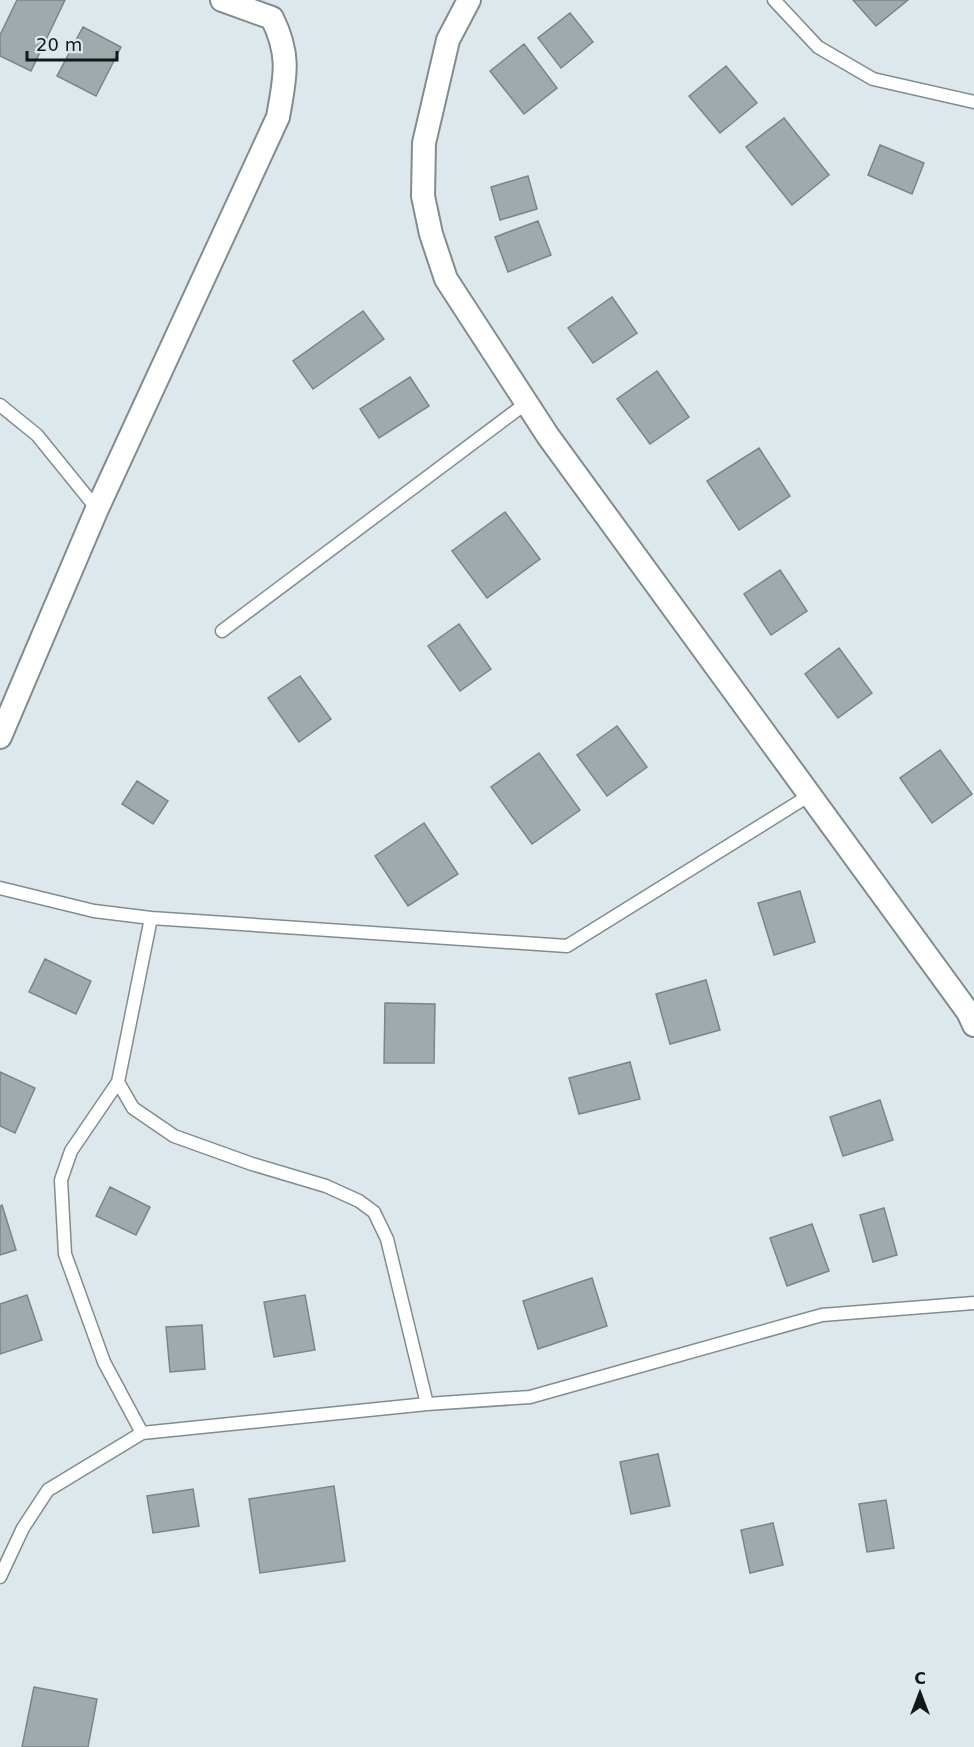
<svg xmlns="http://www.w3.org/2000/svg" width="974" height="1747" font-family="'DejaVu Sans',sans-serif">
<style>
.building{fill:#9faaac;stroke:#7a8587;stroke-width:1.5}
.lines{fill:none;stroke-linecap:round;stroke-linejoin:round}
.service-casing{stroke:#828c90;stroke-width:15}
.minor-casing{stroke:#828c90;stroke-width:26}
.service{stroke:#fff;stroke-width:12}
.minor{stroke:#fff;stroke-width:22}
</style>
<rect width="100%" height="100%" fill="#dde8ed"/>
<!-- building -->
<path class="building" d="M17,0H65L31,71L0,56V35Z
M853,0H908L876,26Z
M570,13L593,42L561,68L538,38Z
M83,27L121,47L96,96L57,76Z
M524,44L557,88L524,114L490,71Z
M726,66L757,103L720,133L689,96Z
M784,118L829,175L792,205L746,147Z
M880,145L924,163L912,194L868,175Z
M528,176L537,209L500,220L491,187Z
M538,221L551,255L508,272L495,237Z
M612,297L637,333L593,363L568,328Z
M363,311L384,339L313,389L293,361Z
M657,371L689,417L650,444L617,399Z
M410,377L429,406L379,438L360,409Z
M759,448L790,496L739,530L707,481Z
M505,512L540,559L487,598L452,551Z
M780,570L807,611L771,635L744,594Z
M459,624L491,669L460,691L428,646Z
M839,648L872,693L838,718L805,674Z
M300,676L331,719L299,742L268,698Z
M617,726L647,767L607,796L577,755Z
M940,750L972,794L932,823L900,778Z
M539,753L580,810L532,844L491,787Z
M137,781L168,801L153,824L122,804Z
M424,823L458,874L408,906L375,856Z
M800,891L815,942L774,955L758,903Z
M45,959L91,981L76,1014L29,992Z
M706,980L720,1030L670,1044L656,994Z
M385,1003L435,1004L434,1063H384Z
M630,1062L640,1099L579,1114L569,1078Z
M0,1072L35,1088L15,1133L0,1126Z
M880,1100L893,1140L843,1156L830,1117Z
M110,1187L150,1207L136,1235L96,1216Z
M2,1205L16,1250L0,1255V1206Z
M884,1208L897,1255L873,1262L860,1215Z
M812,1224L829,1271L787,1286L770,1238Z
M592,1278L607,1326L538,1349L523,1301Z
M27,1295L42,1340L0,1354V1304Z
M305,1295L315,1350L274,1357L264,1302Z
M202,1325L205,1369L170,1372L166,1327Z
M658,1454L670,1506L631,1514L620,1462Z
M334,1486L345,1561L260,1573L249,1499Z
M193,1489L199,1526L153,1533L147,1496Z
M886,1500L894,1548L867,1552L859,1504Z
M773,1523L783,1565L750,1573L741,1530Z
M34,1687L97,1699L88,1747H22Z"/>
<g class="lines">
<!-- service casing -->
<g class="service-casing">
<path id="service" d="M774,0L818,47L873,79L974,102
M0,405L37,435L97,509
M222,631L525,404
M0,888L94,911L151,918L567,946L810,795
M118,1082L133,1108L174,1136L252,1164L326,1186L359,1201L374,1212L387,1239L427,1404
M142,1433L104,1362L65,1254L61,1180L71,1151L118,1082L151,918
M0,1577L23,1528L48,1490L142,1433L427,1404L530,1397L822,1315L974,1303"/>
</g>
<!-- minor casing -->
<g class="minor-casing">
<path id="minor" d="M469,0L448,40L424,143L423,196L431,234L446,279L548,436L968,1012L974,1025
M0,737L97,509L278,117C285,77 291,56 272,18L222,0"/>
</g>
<!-- service -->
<use href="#service" class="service"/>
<!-- minor -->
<use href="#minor" class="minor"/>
</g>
<!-- north arrow -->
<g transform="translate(920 1693)" stroke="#dde8ed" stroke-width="4.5" paint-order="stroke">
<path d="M0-4.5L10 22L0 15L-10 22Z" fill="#131719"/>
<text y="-9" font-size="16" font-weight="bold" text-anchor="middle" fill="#131719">С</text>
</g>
<!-- scale -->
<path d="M27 51v9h90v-9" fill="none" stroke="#131719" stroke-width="3"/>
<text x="36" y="51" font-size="18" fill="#131719" stroke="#dde8ed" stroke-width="4.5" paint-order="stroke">20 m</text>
</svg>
